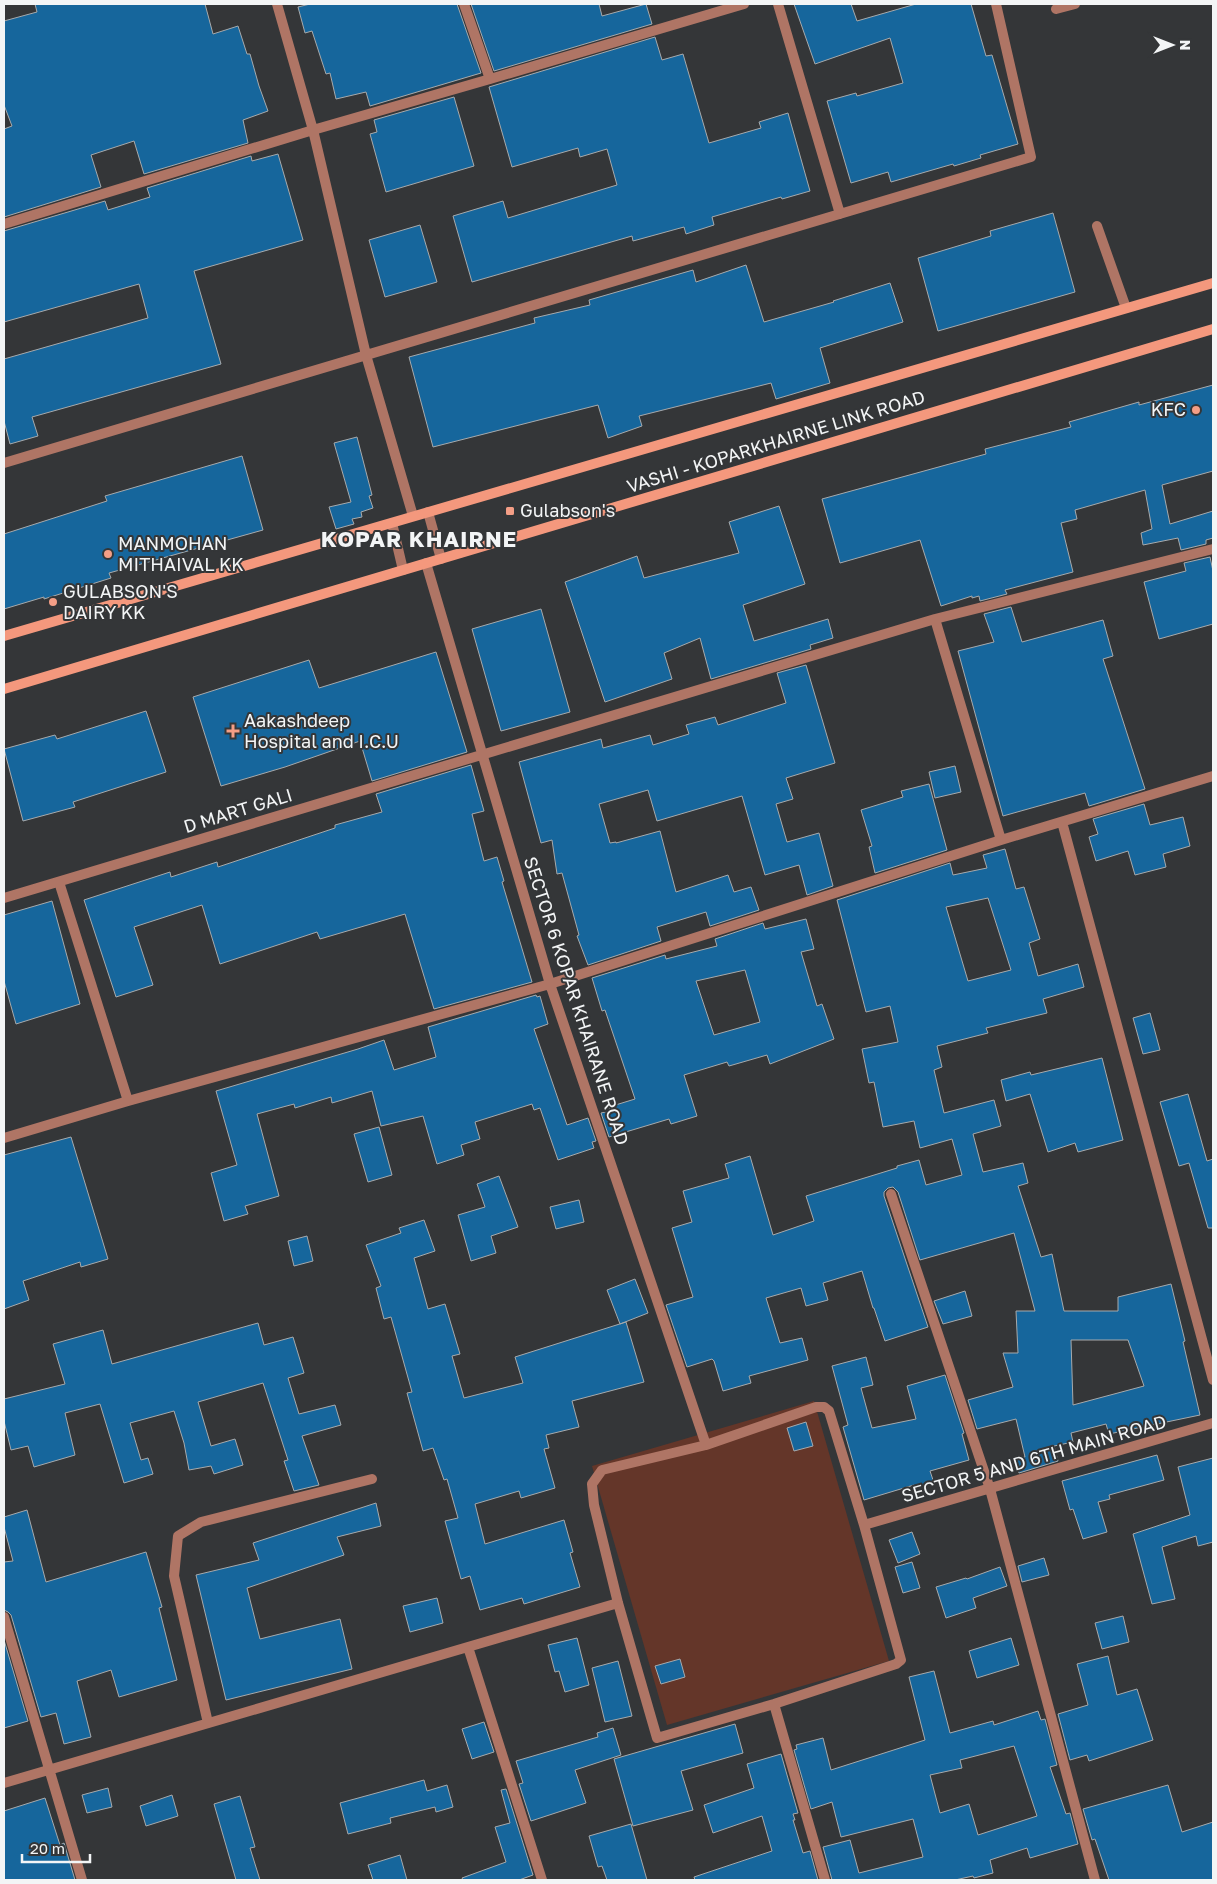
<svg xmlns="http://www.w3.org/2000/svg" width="1217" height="1884" font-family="'Golos Text',sans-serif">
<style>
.green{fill:#643629}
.building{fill:#16669c;stroke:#a7aaac;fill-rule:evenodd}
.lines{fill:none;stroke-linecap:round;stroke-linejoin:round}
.lane{stroke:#af7565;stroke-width:10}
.street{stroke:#af7565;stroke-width:10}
.secondary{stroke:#f4987d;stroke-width:10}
.poi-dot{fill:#f49e86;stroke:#343638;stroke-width:2}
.labels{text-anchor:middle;stroke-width:4;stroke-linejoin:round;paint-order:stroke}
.poi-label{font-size:18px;fill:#f3f5f6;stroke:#343638;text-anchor:start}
.street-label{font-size:18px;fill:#f3f5f6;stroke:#343638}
.district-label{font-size:22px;font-weight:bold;letter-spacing:1px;fill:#f3f5f6;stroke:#343638}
</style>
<rect width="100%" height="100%" fill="#343638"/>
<!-- green -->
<path class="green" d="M814,1401L889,1661L667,1725L592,1466Z"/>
<!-- building -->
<path class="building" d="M35,4H205L213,34L238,26L247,54H250L259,86L268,111L243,120L248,143L144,174L134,141L91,155L101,187L4,217V129L12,126L4,105V21L37,12Z
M310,4H457L481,73L370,106L366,92L336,99L330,73L326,74L312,31L305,33L298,7Z
M471,4H599L602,16L646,4L652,24L494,71Z
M794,4H851L857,21L916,4H971L986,56L992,55L1018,144L980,155L981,158L954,166L953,164L891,182L888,172L851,183L827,101L856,93L857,96L903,83L890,38L815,64Z
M655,37L662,60L683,54L709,143L761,128L759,122L788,113L810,191L782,199L781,197L712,217L714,225L686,234L684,227L633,241L632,236L472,282L453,216L503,201L508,218L617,185L607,149L580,157L578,148L512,167L489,87Z
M454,97L474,166L386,192L370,134L377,132L374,120Z
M278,154L303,240L194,271L221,364L32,417L38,436L10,444L4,421V359L148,318L139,284L4,322V231L105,201L108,210L150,197L147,188L251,156L252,161Z
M1053,213L1075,292L938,331L918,258L991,236L990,231Z
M420,225L437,282L385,297L369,240Z
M746,265L764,322L834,302L833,301L890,283L903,322L820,348L830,383L776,399L771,383L639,416L642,426L608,438L598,405L433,447L409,357L535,323L534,318L590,305L589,300L693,270L696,282Z
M1213,385V471L1162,485L1170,524L1213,511V538L1206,540V544L1181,550L1178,538L1143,545L1141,533L1152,529L1145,490L1075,510L1077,519L1061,523L1073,572L1005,590L1007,594L980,601L979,596L972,598V596L941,606L920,540L840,563L822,499L986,454L985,449L1071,427L1069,422L1139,402V405Z
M357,437L372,495L369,496L373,508L361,512L362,517L352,519L354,524L336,529L329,507L351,502L334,443Z
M242,456L263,530L109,573L111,578L44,599V597L4,609V534L107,501L105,496Z
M779,506L805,584L743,605L754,641L828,619L833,638L810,645L811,649L711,679L700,638L664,653L672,679L605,702L565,582L637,556L644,578L739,553L729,522Z
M1210,557L1213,571V624L1159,639L1144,582L1186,571L1184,563Z
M1011,607L1022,642L1103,620L1113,656L1103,659L1145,789L1089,806L1085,793L1003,816L958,651L994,642L984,614Z
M541,609L570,712L501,731L472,629Z
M436,652L467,752L372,781L360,741L285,767L221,786L193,697L309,660L319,688Z
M806,665L835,763L786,778L793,799L776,804L787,842L819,833L833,886L807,895L799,865L765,875L742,796L657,821L648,790L599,804L610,843L616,842V843L660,831L676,892L728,875L734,892L751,887L759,910L710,926L706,912L657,927L661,941L588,965L577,936L579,935L562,873L557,874L552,840L541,843L519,762L601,739L603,748L650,735L653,745L689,734L686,725L715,717L718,725L786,703L777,673Z
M146,711L166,772L73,802L75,807L23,821L4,749L55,735L57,739Z
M471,765L484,811L472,814L484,861L497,857L504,881L502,882L532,982L434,1009L405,914L320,939L317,932L220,964L202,905L134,927L153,985L116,997L84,900L170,872L171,877L217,862L218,867L335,828V825L382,812L376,794Z
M955,766L961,792L935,798L929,772Z
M929,784L947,850L875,873L869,847L872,846L861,810L903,797L901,791Z
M1144,804L1150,825L1183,817L1190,846L1163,854L1166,867L1135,875L1128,851L1096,861L1089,837L1098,834L1093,819Z
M1005,849L1016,889L1024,887L1040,939L1029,943L1038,976L1078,964L1084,987L1043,999L1047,1013L986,1028L988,1033L937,1046L942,1067L934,1070L944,1113L994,1100L1001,1126L973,1134L983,1172L1023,1163L1028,1183L1018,1186L1041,1257L1052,1254L1064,1311H1118V1297L1171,1284L1185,1341L1183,1342L1200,1415L1109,1434L1106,1424L1071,1433L1073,1442L1054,1446L1058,1461L1019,1473L1015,1459L1025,1457L1016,1419L977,1429L968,1400L1013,1387L1003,1353H1018L1016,1311H1035L1014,1233L920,1260L898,1192L893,1187L888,1188L884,1192V1196L928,1327L885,1341L874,1308H873L862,1271L823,1283L828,1300L806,1306L801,1288L766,1298L780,1343L802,1338L808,1360L749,1376L751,1383L723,1391L714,1361L712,1359L687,1367L666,1305L693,1297L672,1228L692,1222L683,1191L729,1178L725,1164L750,1156L773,1235L814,1221L806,1196L897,1168V1166L919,1160L926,1185L962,1175L952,1139L920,1148L914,1121L883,1127L874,1082L869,1083L862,1049L898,1042L890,1006L866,1012L837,900L950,863L953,875L987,868L983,855ZM988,898L1011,970L968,981L946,907ZM1071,1340H1128L1144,1386L1073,1405Z
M52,901L80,1004L16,1024L4,981V915Z
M806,919L814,949L801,952L817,1006L822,1004L834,1039L770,1064L767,1055L729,1066L727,1062L684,1075L697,1116L671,1124L669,1119L609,1137L601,1113L610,1111L609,1107L635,1099L605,1010L602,1011L592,978L665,955L666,959L717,946L715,939L763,923L765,929ZM745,970L760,1022L714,1035L696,981Z
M536,995L537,997L540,996L548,1024L534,1029L567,1125L588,1118L596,1141L592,1142L594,1148L558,1160L540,1108L534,1110L532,1104L475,1122L480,1139L461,1145L464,1155L437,1164L423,1116L381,1126L372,1091L332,1103L331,1097L295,1108L294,1104L257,1114L279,1196L245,1206L248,1214L224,1221L211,1173L237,1165L216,1091L358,1049L384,1040L394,1070L436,1057L428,1027Z
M1150,1013L1160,1050L1143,1054L1133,1018Z
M1102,1058L1123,1140L1078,1152L1075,1143L1048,1152L1030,1094L1006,1101L1001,1080L1030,1072L1031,1075Z
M1188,1094L1207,1161L1213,1159V1228H1208L1189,1163L1179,1166L1160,1102Z
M379,1127L392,1175L368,1182L354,1134Z
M71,1137L108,1259L81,1267L80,1262L23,1281L29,1300L4,1309V1155Z
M499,1176L518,1227L491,1236L496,1253L471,1261L458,1215L485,1207L477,1184Z
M579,1200L584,1222L556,1229L550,1207Z
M424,1220L435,1251L414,1258L428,1309L445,1304L460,1354L452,1356L464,1398L523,1383L515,1357L626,1322L644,1382L572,1401L579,1427L546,1435L549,1448L544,1449L555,1488L521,1498L519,1491L475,1504L485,1544L564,1520L573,1552L570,1553L580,1587L524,1604L522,1598L480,1610L470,1576L461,1579L445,1521L458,1518L447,1479L444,1480L433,1448L423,1451L407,1393L412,1392L391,1317L384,1319L376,1288L381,1286L366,1245L401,1233L399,1228Z
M307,1236L313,1261L294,1266L288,1241Z
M635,1279L648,1313L620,1324L607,1290Z
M965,1291L972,1316L943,1324L934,1301Z
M258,1323L264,1345L293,1337L304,1373L288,1378L299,1414L335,1405L341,1425L302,1436L319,1485L294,1491L284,1461L288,1460L263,1383L198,1402L211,1446L235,1439L243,1465L214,1474L211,1466L189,1470L184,1443L174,1411L130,1423L141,1460L148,1458L153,1474L124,1483L100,1404L65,1413L75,1455L34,1467L28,1446L11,1450L4,1421V1399L65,1384L53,1344L103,1330L112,1364Z
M866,1357L873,1385L861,1388L872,1428L916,1419L907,1386L945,1375L964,1433L962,1434L969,1460L930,1471L934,1483L916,1489L914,1485L864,1500L843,1427L848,1425L832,1366Z
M806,1422L813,1446L794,1451L787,1428Z
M1157,1455L1164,1480L1109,1495L1110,1499L1098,1502L1107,1532L1083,1539L1073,1509L1070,1510L1062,1481Z
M1213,1458V1542L1198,1546L1196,1536L1162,1547L1175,1599L1152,1604L1133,1534L1190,1515L1178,1467Z
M376,1503L381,1526L337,1537L344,1555L247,1588L260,1639L340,1619L352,1669L226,1700L196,1575L259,1560L253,1543Z
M27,1510L46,1582L146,1552L162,1607L159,1608L177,1680L119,1697L111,1670L77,1681L91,1737L64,1744L56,1713L41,1717L11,1615L8,1612L4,1610V1562L13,1561L4,1527V1517Z
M912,1532L920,1554L898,1563L889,1540Z
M1044,1558L1049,1575L1022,1582L1018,1566Z
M912,1562L920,1588L903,1593L895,1567Z
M1000,1567L1007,1586L973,1598L976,1608L946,1618L936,1587L966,1578L967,1579Z
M437,1598L443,1623L410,1632L403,1606Z
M1123,1616L1129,1642L1102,1649L1095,1623Z
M577,1638L589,1685L565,1692L559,1671L555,1672L548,1645Z
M1011,1638L1019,1665L977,1678L969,1651Z
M4,1640L28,1721L4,1728Z
M1108,1656L1117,1695L1137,1689L1153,1740L1089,1761L1087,1755L1070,1760L1058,1714L1088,1705L1077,1664Z
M680,1659L685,1677L661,1684L655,1666Z
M618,1661L632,1716L605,1722L592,1668Z
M934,1671L950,1733L993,1721L994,1725L1038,1711L1041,1720L1045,1719L1057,1765L1050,1767L1066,1814L1070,1813L1078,1844L1030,1858L1027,1848L990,1860L993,1873L974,1878L973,1876L955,1880H832L823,1847L850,1840L859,1873L923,1857L913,1819L841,1837L832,1802L811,1809L794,1750L797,1749L796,1745L823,1738L831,1770L925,1740L909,1677ZM1014,1746L1037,1816L978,1835L969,1804L940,1813L930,1775L962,1768L960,1760Z
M484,1722L494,1752L472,1759L462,1729Z
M735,1724L743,1753L681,1771L693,1810L633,1826L614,1759Z
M613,1728L621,1755L575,1770L586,1803L531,1821L519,1784L523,1783L516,1761L598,1737L597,1733Z
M781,1754L798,1813L793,1814L795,1820H793L803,1853L810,1851L818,1880H695L694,1877L772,1851L762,1816L713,1833L704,1805L754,1788L747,1764Z
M424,1780L427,1791L447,1785L453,1807L436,1812L435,1807L390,1818L391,1823L348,1834L340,1803Z
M1168,1785L1182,1832L1213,1822V1880H1109L1095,1839L1092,1840L1083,1809Z
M108,1788L112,1807L87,1813L82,1795Z
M506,1789L533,1875L519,1880H463L462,1878L506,1862L495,1827L510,1823L501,1790Z
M172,1795L178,1816L146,1826L140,1806Z
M240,1796L255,1847L250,1848L260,1880H236L214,1804Z
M45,1798L60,1845L64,1843L75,1880H4V1811Z
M631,1824L647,1880H607L602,1866L598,1867L589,1836Z
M400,1855L407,1880H373L368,1865Z"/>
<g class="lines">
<!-- lane -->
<path class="lane" d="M1056,9L1075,4"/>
<!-- street -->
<path class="street" d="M277,4L313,130L366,355L413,516
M464,4L490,79
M778,4L840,214
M4,224L313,130L490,79L744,4
M1097,226L1126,308
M4,463L1031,157L996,4
M428,512L441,559
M392,523L403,570
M426,563L550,984L706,1445
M935,619L1001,840
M1062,822L1213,1380
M59,882L128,1101
M4,898L935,619L1213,549
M4,1138L128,1101L550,984L1001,840L1213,776
M891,1194L990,1489L1095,1880
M816,1407H824L829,1411L864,1525L901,1660L896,1664L774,1704L657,1738L618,1603L594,1505L592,1484L602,1470L706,1445Z
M864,1525L1213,1423
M4,1617L82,1880
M468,1647L542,1880
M774,1704L825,1880
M208,1723L174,1576L178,1536L201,1522L372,1479
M4,1783L618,1603"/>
<!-- secondary -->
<path class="secondary" d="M4,636L1213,283
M4,689L1213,329"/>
</g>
<!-- markers -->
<g class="poi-dot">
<circle cx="1196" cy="410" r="5"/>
<rect x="505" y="506" width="10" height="10" rx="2.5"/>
<circle cx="108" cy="554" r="5"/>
<circle cx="53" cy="602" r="5"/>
<path d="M230.5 723.5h5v5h5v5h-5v5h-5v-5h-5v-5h5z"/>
</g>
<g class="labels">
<!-- poi labels -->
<g class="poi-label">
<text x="1186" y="416" text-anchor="end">KFC</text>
<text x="520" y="517">Gulabson's</text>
<text x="118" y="550">MANMOHAN<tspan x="118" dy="21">MITHAIVAL KK</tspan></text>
<text x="63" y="598">GULABSON'S<tspan x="63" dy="21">DAIRY KK</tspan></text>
<text x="244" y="727">Aakashdeep<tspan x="244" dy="21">Hospital and I.C.U</tspan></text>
</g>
<!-- street labels -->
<g class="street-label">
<text transform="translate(776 442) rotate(-17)" y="6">VASHI - KOPARKHAIRNE LINK ROAD</text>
<text transform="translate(238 811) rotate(-17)" y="6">D MART GALI</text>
<text transform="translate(576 1001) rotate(72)" y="6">SECTOR 6 KOPAR KHAIRANE ROAD</text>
<text transform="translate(1034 1459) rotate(-16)" y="6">SECTOR 5 AND 6TH MAIN ROAD</text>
</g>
<!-- district labels -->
<g class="district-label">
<text x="419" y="547">KOPAR KHAIRNE</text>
</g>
</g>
<!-- border -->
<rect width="1217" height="1884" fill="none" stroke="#f3f5f6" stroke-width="10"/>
<!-- north arrow -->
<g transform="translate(1172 45) rotate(90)" stroke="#343638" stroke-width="4" paint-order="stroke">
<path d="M0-4L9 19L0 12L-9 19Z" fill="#f3f5f6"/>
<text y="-8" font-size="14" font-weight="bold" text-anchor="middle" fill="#f3f5f6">N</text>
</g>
<!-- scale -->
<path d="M22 1854v8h68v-8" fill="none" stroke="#f3f5f6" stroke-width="2.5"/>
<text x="30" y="1854" font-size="15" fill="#f3f5f6" stroke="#343638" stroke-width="4" paint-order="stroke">20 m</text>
</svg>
